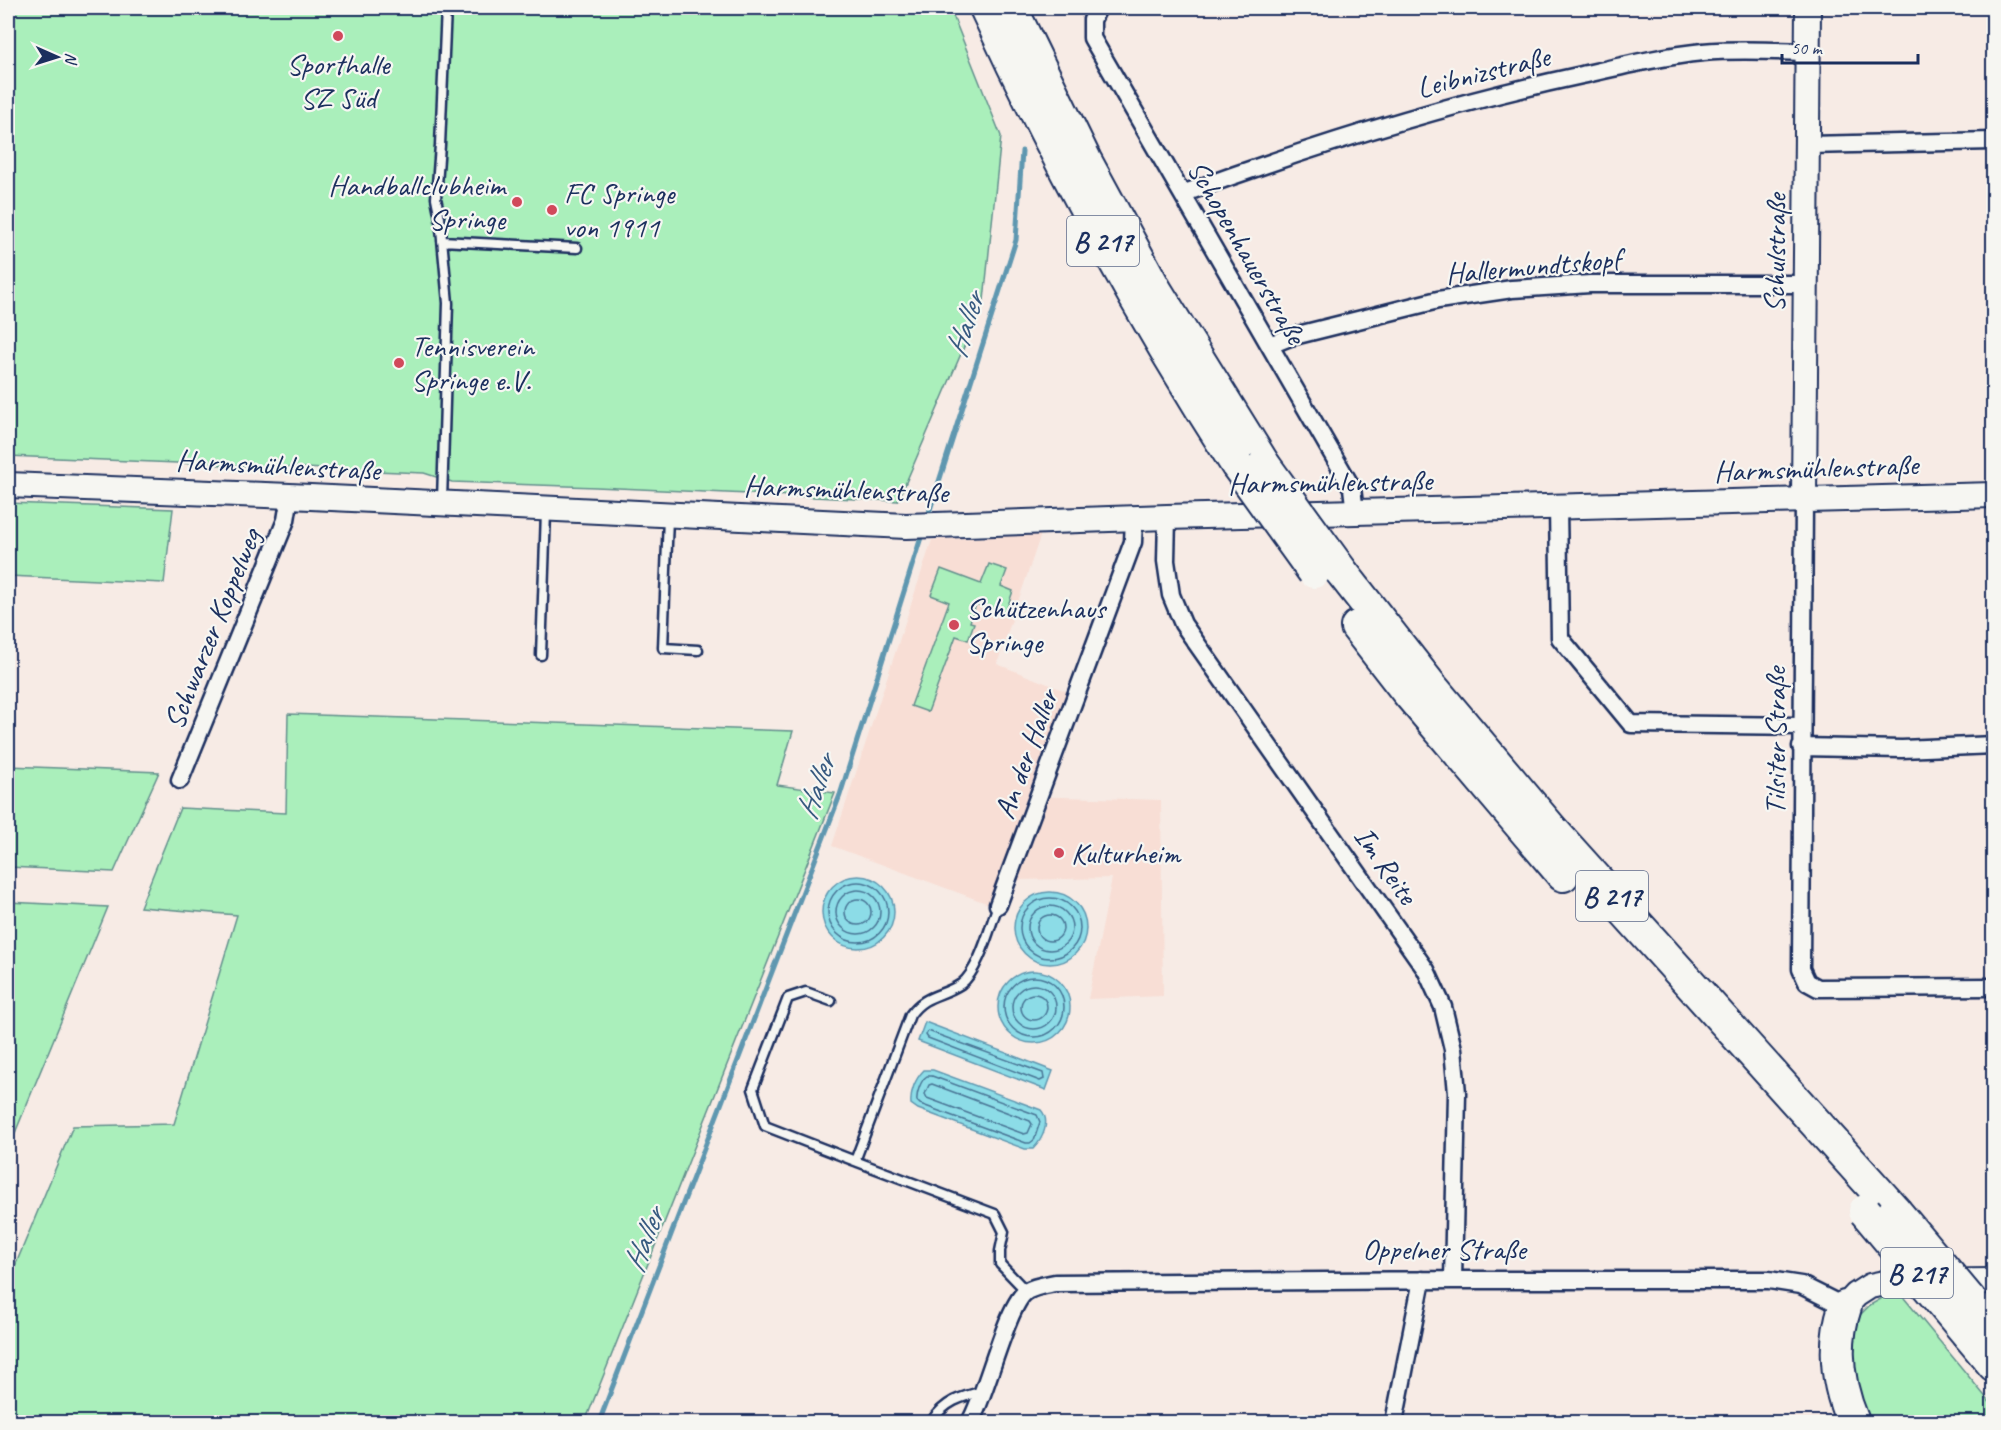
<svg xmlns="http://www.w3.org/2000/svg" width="2001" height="1430" font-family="Caveat,sans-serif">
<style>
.built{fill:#f8ded5}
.green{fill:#aaefbb;stroke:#628f8c;stroke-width:1.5}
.water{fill:#8cdce7;stroke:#5f97b0;stroke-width:1.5}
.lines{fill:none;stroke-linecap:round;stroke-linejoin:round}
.shore{stroke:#487495;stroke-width:1.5}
.stream{stroke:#5f97b0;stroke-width:5}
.lane-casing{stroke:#1b2f5e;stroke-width:13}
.street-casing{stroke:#1b2f5e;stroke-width:21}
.secondary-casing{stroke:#1b2f5e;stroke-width:28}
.highway-casing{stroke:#1b2f5e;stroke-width:36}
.lane{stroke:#f6f6f2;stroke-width:8}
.street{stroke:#f6f6f2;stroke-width:16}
.secondary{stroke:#f6f6f2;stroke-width:24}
.highway{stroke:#f6f6f2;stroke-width:32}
.highway-bridge-casing{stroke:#1b2f5e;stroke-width:36;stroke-linecap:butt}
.highway-bridge{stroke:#f6f6f2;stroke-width:32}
.poi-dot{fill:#d1495b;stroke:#f6f6f2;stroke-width:2}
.labels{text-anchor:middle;stroke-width:4.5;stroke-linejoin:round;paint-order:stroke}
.shield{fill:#f6f6f2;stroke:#5d6b8a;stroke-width:1.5}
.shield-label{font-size:28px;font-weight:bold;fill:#1b2f5e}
.poi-label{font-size:30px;fill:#1b2f5e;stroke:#f6f6f2;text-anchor:start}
.street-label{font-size:30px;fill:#1b2f5e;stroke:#f6f6f2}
.water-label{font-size:32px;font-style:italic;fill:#375a80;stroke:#f6f6f2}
</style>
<rect width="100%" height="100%" fill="#f7ebe5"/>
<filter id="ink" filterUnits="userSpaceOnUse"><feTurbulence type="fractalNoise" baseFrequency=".0167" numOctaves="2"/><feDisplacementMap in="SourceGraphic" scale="12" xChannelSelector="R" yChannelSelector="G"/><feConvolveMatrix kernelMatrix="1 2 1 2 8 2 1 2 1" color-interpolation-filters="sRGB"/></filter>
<g filter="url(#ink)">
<!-- built -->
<path class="built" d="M1041,534L997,664L1068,692L1029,796L1161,800L1163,996L1088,999L1112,878L1017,880L1005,910L832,846L932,540Z"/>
<!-- green -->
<path class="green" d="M8,8H950L1001,136L984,300L898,501L596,487L452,482L424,473L8,456Z
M8,503L173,509L164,583L8,576Z
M989,564L1007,570L1001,586L1013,591L1005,614L976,604L970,622L974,623L968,640L956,636L928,712L911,706L949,602L931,595L941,569L981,584Z
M288,714L793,731L777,785L835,793L585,1422H8V1283L73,1126L174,1124L237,915L140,907L180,808L286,813Z
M8,766L159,772L114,872L8,867Z
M8,902L108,907L8,1150Z
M1900,1293L1993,1406V1422H1864L1851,1385L1850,1334L1858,1317L1870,1305L1886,1296Z"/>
<!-- water -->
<path class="water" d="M822 912a36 36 0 1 1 72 0a36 36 0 1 1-72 0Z
M1014 928a36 36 0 1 1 72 0a36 36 0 1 1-72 0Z
M998 1007a36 36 0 1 1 72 0a36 36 0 1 1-72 0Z
M925,1022L1053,1071L1046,1090L918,1041Z
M924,1070H933L1041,1110C1051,1121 1043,1139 1033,1149H1025L918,1109L911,1104C910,1092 915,1079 924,1070Z"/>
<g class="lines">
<!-- shore -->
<path class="shore" d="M828 912a30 30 0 1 1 60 0a30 30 0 1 1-60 0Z
M836 912a22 22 0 1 1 44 0a22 22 0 1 1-44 0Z
M1020 928a30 30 0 1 1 60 0a30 30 0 1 1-60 0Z
M845 912a13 13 0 1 1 26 0a13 13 0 1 1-26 0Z
M1028 928a22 22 0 1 1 44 0a22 22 0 1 1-44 0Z
M1037 928a13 13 0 1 1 26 0a13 13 0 1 1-26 0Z
M1004 1007a30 30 0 1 1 60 0a30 30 0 1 1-60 0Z
M1012 1007a22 22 0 1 1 44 0a22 22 0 1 1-44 0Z
M1021 1007a13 13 0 1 1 26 0a13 13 0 1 1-26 0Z
M928,1031L1043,1073L1044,1079L1040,1081L928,1038L926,1035Z
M927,1076H932L1037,1115L1040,1122L1034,1140L1030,1143H1026L920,1104L917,1101C916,1093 921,1080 927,1076Z
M932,1084L1030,1121L1032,1124L1028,1133L1024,1134L927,1098L925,1094L929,1085Z"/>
<!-- stream -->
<path class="stream" d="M927,519L1016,240L1022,151
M599,1422L840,795L923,531"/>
<!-- lane casing -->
<g class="lane-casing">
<path id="lane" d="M442,241L577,248
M442,501L448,303L440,218L436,198L440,145L446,8
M668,517L663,648L698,650
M541,655L546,512
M998,905C990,926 979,971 961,984C941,997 925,994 910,1015L855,1161L995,1214L1004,1232L1000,1251V1264L1026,1291
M831,1001L806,992L788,998L753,1089L765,1126L855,1161
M931,1422C945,1401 960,1397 984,1391"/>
</g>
<!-- street casing -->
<g class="street-casing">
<path id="street" d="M1098,8L1092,20V38L1352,488L1355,513
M1807,145L1994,141
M1182,194C1313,146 1446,104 1582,75C1622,66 1663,56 1703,52C1738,49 1773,51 1808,52
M1270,345L1290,337L1438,300L1512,289L1590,284H1806
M1804,499L1801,969L1807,982L1818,988L1994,987
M1558,507L1560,638L1631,724L1802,726
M1167,517L1166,561L1171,595L1183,624L1426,970L1443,1007L1453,1049L1457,1093L1453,1280
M1801,747L1902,749L1994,745
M180,780L286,520L290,496
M998,905L1133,542L1134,518
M970,1422C986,1396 1007,1303 1027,1291C1035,1286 1046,1285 1055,1283L1453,1280H1769L1801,1285L1845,1307
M1394,1422L1422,1280"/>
</g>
<!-- secondary casing -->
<g class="secondary-casing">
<path id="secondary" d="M8,485L290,496L906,526L1167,517L1994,495
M1804,499L1808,8
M1845,1307L1856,1295L1870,1286L1889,1282L1994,1281"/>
</g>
<!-- highway casing -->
<g class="highway-casing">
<path id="highway" d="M986,8C1059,166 1143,319 1237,465
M1011,8L1085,160L1156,291L1264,465
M1341,571L1430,685L1552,830L1895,1211
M1357,627L1406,690L1563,875
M1845,1307C1832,1346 1837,1384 1853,1422
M1968,1334L1994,1365"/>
</g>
<!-- lane -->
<use href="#lane" class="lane"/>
<!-- street -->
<use href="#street" class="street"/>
<!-- secondary -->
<use href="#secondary" class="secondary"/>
<!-- highway -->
<use href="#highway" class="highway"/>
<!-- highway-bridge casing -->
<g class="highway-bridge-casing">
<path id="highway-bridge" d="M1237,465L1314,572
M1264,465L1341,571
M1865,1211L1968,1334
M1895,1211L1994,1329"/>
</g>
<!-- highway-bridge -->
<use href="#highway-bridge" class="highway-bridge"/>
</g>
</g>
<!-- markers -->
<g class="poi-dot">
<circle cx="338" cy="36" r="6"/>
<circle cx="517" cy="202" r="6"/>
<circle cx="552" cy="210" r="6"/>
<circle cx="399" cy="363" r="6"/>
<circle cx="954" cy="625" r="6"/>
<circle cx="1059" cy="853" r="6"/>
</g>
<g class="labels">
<!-- shield labels -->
<g class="shield">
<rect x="1067" y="216" width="72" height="50" rx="4.5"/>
<rect x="1576" y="871" width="72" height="50" rx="4.5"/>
<rect x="1881" y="1248" width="72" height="50" rx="4.5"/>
</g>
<g class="shield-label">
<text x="1103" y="251">B 217</text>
<text x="1612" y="906">B 217</text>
<text x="1917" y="1283">B 217</text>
</g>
<!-- poi labels -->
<g class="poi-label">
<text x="338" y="74" text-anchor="middle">Sporthalle<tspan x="338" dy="34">SZ Süd</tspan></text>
<text x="505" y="195" text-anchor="end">Handballclubheim<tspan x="505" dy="34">Springe</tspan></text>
<text x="564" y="203">FC Springe<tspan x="564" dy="34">von 1911</tspan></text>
<text x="411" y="356">Tennisverein<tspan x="411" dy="34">Springe e.V.</tspan></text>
<text x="966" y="618">Schützenhaus<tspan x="966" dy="34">Springe</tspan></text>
<text x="1071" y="863">Kulturheim</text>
</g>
<!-- street labels -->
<g class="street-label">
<text transform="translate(1483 72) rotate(-14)" y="10">Leibnizstraße</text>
<text transform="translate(1247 252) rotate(60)" y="10">Schopenhauerstraße</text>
<text transform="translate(1775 253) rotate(-89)" y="10">Schulstraße</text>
<text transform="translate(1533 266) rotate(-5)" y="10">Hallermundtskopf</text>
<text transform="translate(278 465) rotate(3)" y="10">Harmsmühlenstraße</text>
<text transform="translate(1816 468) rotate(-2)" y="10">Harmsmühlenstraße</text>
<text transform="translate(1330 482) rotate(-1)" y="10">Harmsmühlenstraße</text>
<text transform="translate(846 489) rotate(2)" y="10">Harmsmühlenstraße</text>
<text transform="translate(212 629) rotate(-68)" y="10">Schwarzer Koppelweg</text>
<text transform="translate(1775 741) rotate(-90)" y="10">Tilsiter Straße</text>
<text transform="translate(1026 754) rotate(-70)" y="10">An der Haller</text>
<text transform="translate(1386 865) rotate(55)" y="10">Im Reite</text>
<text x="1444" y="1259">Oppelner Straße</text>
</g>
<!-- water labels -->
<g class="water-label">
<text transform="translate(964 325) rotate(-72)" y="11">Haller</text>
<text transform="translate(815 787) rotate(-71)" y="11">Haller</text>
<text transform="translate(643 1240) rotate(-69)" y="11">Haller</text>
</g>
</g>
<!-- margin -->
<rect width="2001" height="1430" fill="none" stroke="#f6f6f2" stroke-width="30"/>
<rect x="15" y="15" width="1971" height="1400" fill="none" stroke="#1b2f5e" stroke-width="2" filter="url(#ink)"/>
<!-- north arrow -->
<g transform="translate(57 57) rotate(93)" stroke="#f6f6f2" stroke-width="4.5" paint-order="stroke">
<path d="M0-4.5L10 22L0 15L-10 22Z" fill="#1b2f5e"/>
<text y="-9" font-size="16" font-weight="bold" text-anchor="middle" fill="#1b2f5e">N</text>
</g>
<!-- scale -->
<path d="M1782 54v9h136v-9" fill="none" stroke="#1b2f5e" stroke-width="3"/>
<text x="1791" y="54" font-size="18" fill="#1b2f5e" stroke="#f6f6f2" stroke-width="4.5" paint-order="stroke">50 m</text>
</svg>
